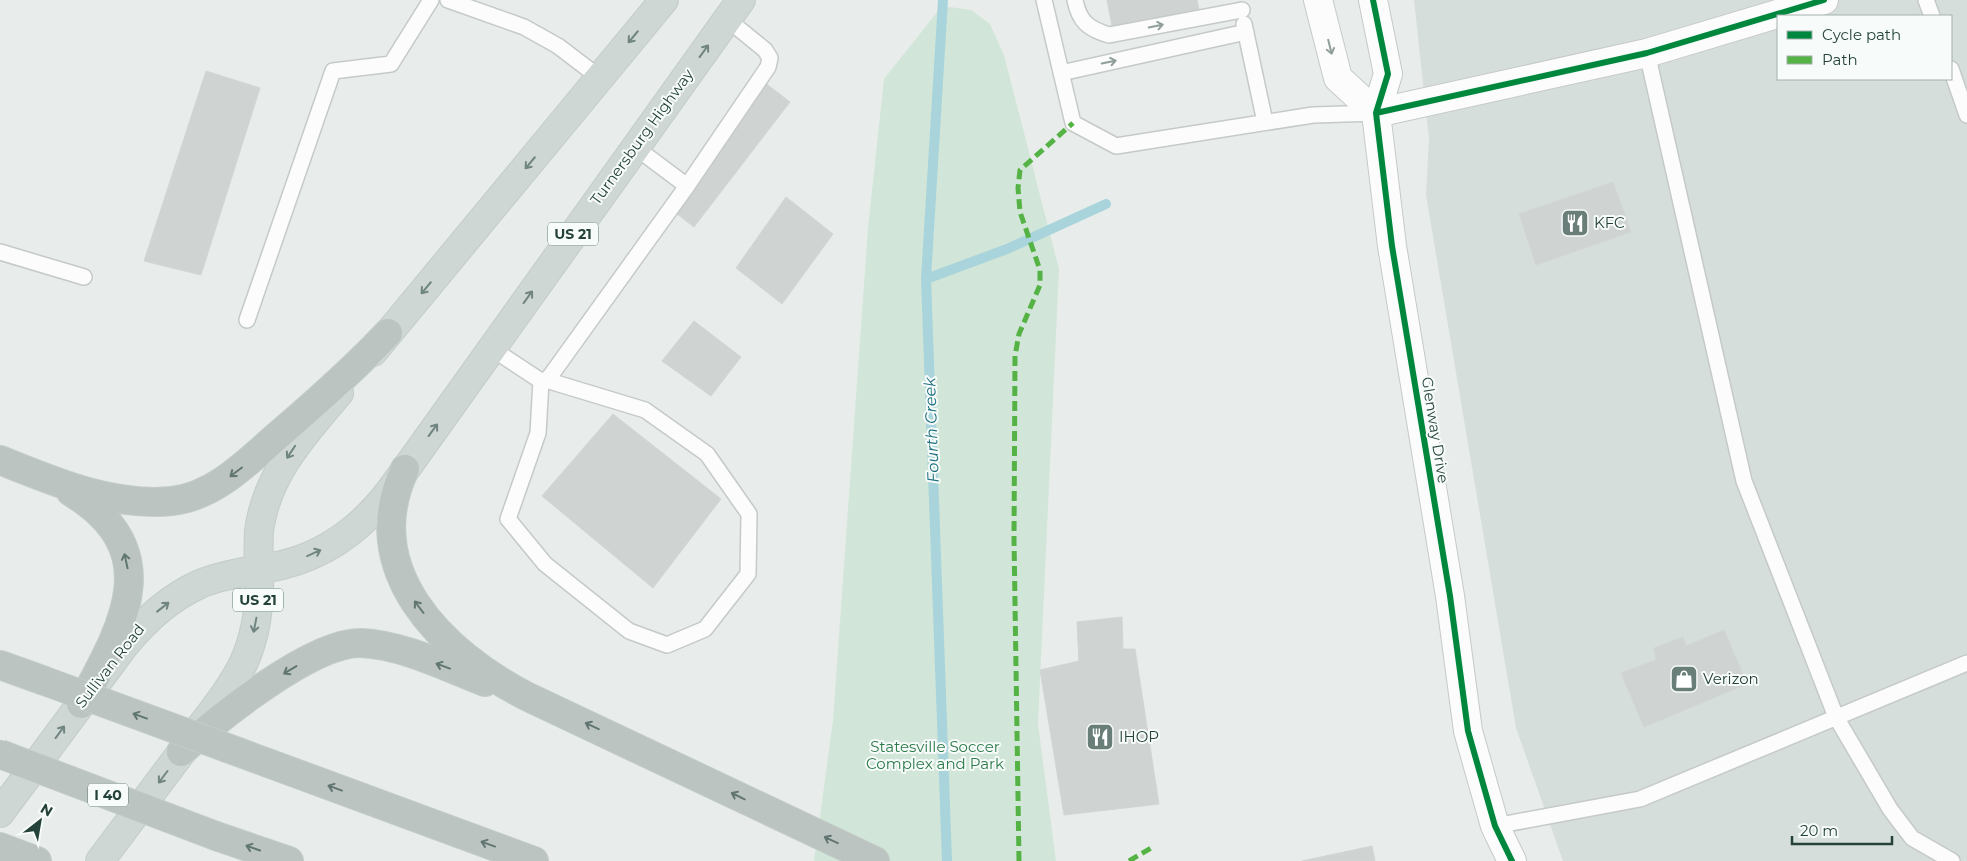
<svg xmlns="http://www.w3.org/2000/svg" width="1967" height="861" font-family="Montserrat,sans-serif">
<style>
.built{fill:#d6dedb;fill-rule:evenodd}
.green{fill:#d1e6d8}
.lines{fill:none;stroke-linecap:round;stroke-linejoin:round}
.stream{stroke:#a9d4db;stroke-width:10}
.building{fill:#cfd4d2;stroke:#d1d6d4}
.lane-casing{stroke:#c5cac8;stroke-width:18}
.street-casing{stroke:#c5cac8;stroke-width:30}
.primary-casing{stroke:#c3ccc9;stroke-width:30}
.highway-casing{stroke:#c3ccc9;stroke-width:30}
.lane{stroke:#fcfcfc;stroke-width:15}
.street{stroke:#fcfcfc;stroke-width:28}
.primary{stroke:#cfd7d5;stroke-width:28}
.highway{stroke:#bcc4c2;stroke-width:28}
.highway-bridge-casing{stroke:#c3ccc9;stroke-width:30;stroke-linecap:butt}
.highway-bridge{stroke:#bcc4c2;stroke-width:28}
.quiet{stroke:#55b346;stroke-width:5;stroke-dasharray:10 5;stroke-linecap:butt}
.cycleway-casing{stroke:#f7fbf9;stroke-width:9}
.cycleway{stroke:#00873e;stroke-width:6}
.oneway{stroke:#909f9b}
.oneway2{stroke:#718580}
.oneway3{stroke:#617670}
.labels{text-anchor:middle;stroke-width:4;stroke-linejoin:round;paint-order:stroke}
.shield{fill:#f7fbf9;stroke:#637a73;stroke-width:1}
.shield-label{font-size:14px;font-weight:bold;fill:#24423a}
.street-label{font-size:15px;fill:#24423a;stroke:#f7fbf9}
.poi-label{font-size:15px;fill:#24423a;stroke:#f7fbf9;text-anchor:start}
.park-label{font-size:15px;fill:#2d7a4b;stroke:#f7fbf9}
.water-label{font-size:16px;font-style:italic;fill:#1c6f80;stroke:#f7fbf9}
</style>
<rect width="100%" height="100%" fill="#e8edeb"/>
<!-- built -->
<path class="built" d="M1414,0H1967V861H1563L1516,728L1426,195L1429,139ZM1778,16H1951V79H1778Z"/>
<!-- green -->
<path class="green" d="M942,6L971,10L990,24L1004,55L1059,269L1038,724L1056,861H814L833,720L868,228L884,79Z"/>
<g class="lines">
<!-- stream -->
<path class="stream" d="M943,0L926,279L947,861
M926,279L1007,249L1106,204"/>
</g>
<!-- building -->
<path class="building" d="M1107,0H1197L1199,9L1112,26Z
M206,71L260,88L201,275L144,261Z
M764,82L790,102L694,227L668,207Z
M1613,182L1631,232L1536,265L1519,214Z
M786,197L833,234L782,304L736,268Z
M694,321L741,357L711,396L662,361Z
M613,414L721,499L653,588L542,496Z
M1122,617L1123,649H1135L1159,804L1064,815L1040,670L1079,661L1077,622Z
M1724,630L1747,684L1644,727L1621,673L1656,660L1654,648L1683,637L1686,646Z
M1372,846L1375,861H1302Z"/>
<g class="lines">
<!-- lane casing -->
<g class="lane-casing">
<path id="lane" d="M448,0L524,27L558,46L600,78
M1044,0L1073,123L1116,146L1313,115L1376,113
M1075,0C1079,22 1089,29 1109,35L1242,10
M1926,0L1932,16
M1244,24L1265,122
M1647,53L1744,481L1836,717L1890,809L1912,838L1952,861
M1951,69L1967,115
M1061,73L1246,32
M635,147L687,186
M0,252L84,277
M247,320L333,71L391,64L431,0
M491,348L541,381L546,380L551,375L687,186L768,67L770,58L765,50L727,19
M541,381L538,433L508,519L545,564L629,631L667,645L705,629L748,574L749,514L707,454L645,410L546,380
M1495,826L1640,799L1967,663"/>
</g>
<!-- street casing -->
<g class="street-casing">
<path id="street" d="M1318,0L1338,78L1376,113
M1373,0L1388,74L1376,113L1392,246L1450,596L1468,731L1495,826L1512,861
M1376,113L1647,53L1824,0"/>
</g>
<!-- primary casing -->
<g class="primary-casing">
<path id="primary" d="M373,352L664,0
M0,813L124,646C145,620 169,598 200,584C226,573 255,571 282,565C328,554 365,525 393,487L741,0
M100,861C131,820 162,778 193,737C211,713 231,689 244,662C255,637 260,607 259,581C259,564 258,548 259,531C266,475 304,434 339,393"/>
</g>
<!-- highway casing -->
<g class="highway-casing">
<path id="highway" d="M0,460C54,482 113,507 172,501C217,496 250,459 283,431C319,400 355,368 388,333
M405,469C357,570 443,653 526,696L875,861
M71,492C168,551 123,626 81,704
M0,665L42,680
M181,752C217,719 312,642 361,643C404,645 446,667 485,682
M268,763L534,861
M216,836L289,861
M0,847L37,861"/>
</g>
<!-- lane -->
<use href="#lane" class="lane"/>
<!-- street -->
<use href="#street" class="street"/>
<!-- primary -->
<use href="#primary" class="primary"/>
<!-- highway -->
<use href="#highway" class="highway"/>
<!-- highway-bridge casing -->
<g class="highway-bridge-casing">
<path id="highway-bridge" d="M42,680L268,763
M0,754L216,836"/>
</g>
<!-- highway-bridge -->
<use href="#highway-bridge" class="highway-bridge"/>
<!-- quiet -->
<path class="quiet" d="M1019,861L1014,539L1015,356L1019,334L1040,285V270L1020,212L1018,188L1020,170L1073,123
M1129,861L1151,848"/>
<!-- cycleway casing -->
<g class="cycleway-casing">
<path id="cycleway" d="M1373,0L1388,74L1376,113L1392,246L1450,596L1468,731L1495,826L1512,861
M1376,113L1647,53L1824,0"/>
</g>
<!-- cycleway -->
<use href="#cycleway" class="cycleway"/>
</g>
<!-- one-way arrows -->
<defs><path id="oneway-shaft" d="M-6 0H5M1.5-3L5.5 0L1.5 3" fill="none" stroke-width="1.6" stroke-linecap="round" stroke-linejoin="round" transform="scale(1.25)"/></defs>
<g class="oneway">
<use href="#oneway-shaft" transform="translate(1156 26) rotate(-11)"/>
<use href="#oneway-shaft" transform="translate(1330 47) rotate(76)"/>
<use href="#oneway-shaft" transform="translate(1109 62) rotate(-12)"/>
</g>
<g class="oneway2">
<use href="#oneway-shaft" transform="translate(633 37) rotate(130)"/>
<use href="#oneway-shaft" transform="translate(704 51) rotate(-54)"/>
<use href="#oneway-shaft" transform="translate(530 163) rotate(130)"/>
<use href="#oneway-shaft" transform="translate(426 288) rotate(130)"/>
<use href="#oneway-shaft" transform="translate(528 297) rotate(-54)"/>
<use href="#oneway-shaft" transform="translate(433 430) rotate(-54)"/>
<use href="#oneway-shaft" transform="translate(291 452) rotate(124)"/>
<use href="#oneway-shaft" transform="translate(314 553) rotate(-24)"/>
<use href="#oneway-shaft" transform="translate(163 607) rotate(-38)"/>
<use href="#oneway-shaft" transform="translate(255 625) rotate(101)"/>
<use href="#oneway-shaft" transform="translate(60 732) rotate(-54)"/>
<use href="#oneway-shaft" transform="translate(163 777) rotate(127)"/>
</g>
<g class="oneway3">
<use href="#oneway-shaft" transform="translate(236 472) rotate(143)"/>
<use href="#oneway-shaft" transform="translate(126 561) rotate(-102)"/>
<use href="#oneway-shaft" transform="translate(419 607) rotate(-127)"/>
<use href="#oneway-shaft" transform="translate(443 666) rotate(-160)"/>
<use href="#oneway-shaft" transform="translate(290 670) rotate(149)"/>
<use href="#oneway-shaft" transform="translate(140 716) rotate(-160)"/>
<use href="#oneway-shaft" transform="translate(592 726) rotate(-155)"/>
<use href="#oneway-shaft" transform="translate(335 788) rotate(-160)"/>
<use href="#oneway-shaft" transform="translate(738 796) rotate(-154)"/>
<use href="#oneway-shaft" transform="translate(831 840) rotate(-155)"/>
<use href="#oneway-shaft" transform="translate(488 844) rotate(-160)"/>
<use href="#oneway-shaft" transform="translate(253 848) rotate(-161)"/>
</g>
<!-- icons -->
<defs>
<g id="restaurant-square" transform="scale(1.4375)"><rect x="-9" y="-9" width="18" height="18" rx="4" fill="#697e78" stroke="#f7fbf9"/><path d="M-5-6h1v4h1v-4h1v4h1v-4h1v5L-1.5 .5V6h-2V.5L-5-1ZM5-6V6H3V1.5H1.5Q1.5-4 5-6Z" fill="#fff"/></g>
<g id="shop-square" transform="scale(1.4375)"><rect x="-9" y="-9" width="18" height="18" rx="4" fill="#697e78" stroke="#f7fbf9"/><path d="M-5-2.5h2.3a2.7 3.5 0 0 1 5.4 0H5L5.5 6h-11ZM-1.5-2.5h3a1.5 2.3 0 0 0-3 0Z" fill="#fff"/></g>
</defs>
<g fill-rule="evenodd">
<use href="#restaurant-square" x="1575" y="223"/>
<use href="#shop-square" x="1684" y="679"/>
<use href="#restaurant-square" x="1100" y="737"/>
</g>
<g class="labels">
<!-- shield labels -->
<g class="shield">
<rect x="548" y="222.5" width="50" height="23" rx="4"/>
<rect x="233" y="588.5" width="50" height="23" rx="4"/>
<rect x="88" y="783.5" width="40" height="23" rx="4"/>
</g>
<g class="shield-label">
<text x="573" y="239">US 21</text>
<text x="258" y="605">US 21</text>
<text x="108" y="800">I 40</text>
</g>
<!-- street labels -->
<g class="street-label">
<text transform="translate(642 137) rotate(-54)" y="5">Turnersburg Highway</text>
<text transform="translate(1435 430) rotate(81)" y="5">Glenway Drive</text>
<text transform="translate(110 666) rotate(-52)" y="5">Sullivan Road</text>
</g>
<!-- poi labels -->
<g class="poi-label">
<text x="1594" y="228">KFC</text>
<text x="1703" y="684">Verizon</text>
<text x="1119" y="742">IHOP</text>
</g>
<!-- park labels -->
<g class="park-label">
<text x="935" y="752">Statesville Soccer<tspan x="935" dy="17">Complex and Park</tspan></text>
</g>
<!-- water labels -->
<g class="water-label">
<text transform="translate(931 430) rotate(-92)" y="6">Fourth Creek</text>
</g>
</g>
<!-- legend -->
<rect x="1777" y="15" width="175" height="65" fill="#f7fbf9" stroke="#a3b1ad"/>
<rect x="1787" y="31" width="25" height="8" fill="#00873e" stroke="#a3b1ad"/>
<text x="1822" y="40" font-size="15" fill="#24423a">Cycle path</text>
<rect x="1787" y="56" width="25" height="8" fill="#55b346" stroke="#a3b1ad"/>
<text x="1822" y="65" font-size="15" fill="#24423a">Path</text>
<!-- north arrow -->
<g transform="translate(40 821) rotate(31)" stroke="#f7fbf9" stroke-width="4" paint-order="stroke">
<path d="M0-4L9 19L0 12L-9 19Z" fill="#24423a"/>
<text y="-8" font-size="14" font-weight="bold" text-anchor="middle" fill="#24423a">N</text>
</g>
<!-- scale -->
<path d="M1792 836v8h100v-8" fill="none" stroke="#24423a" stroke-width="2.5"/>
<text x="1800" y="836" font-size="15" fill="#24423a" stroke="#f7fbf9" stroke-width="4" paint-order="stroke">20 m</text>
</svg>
